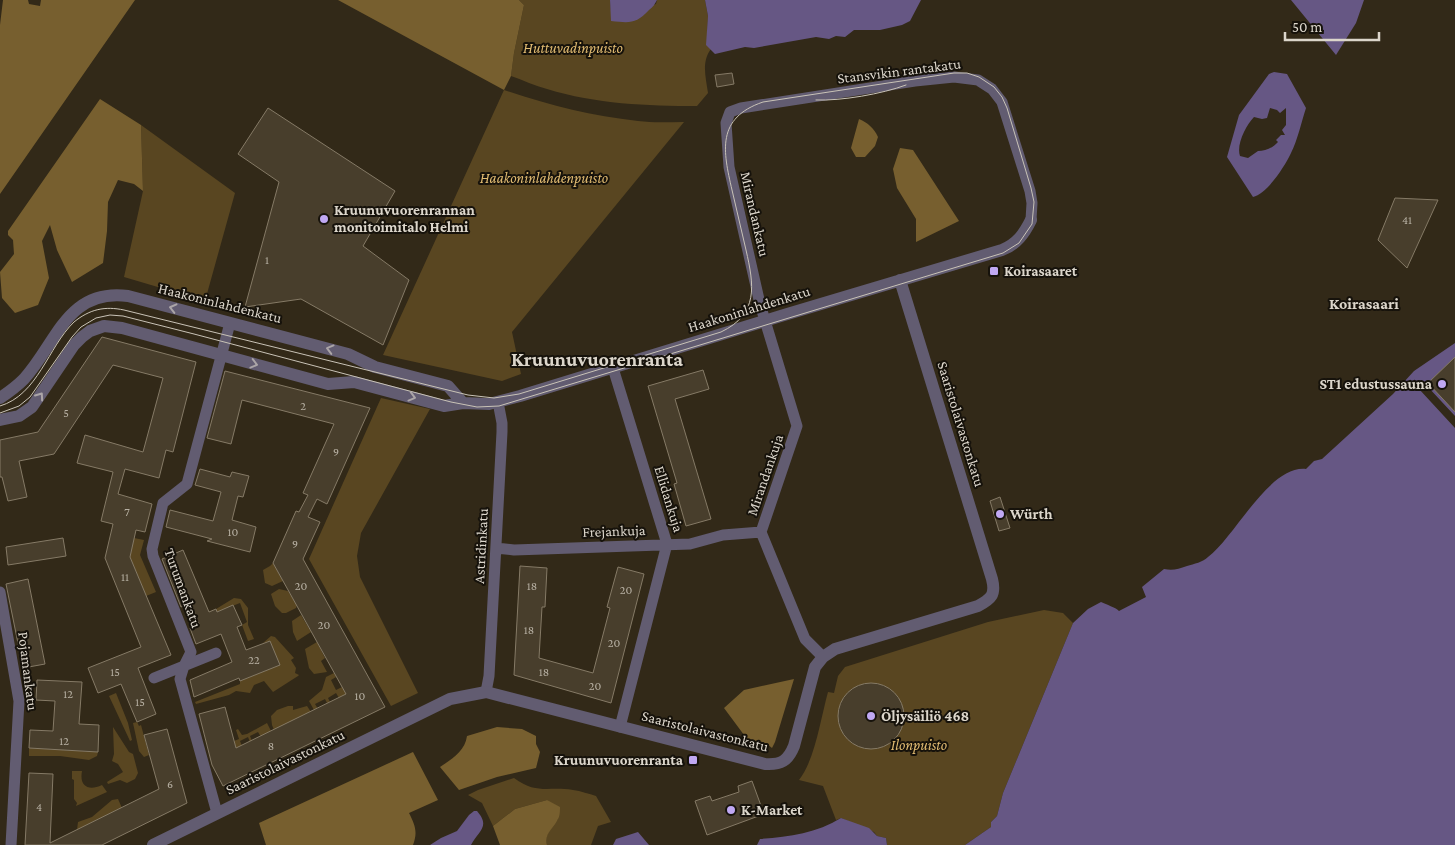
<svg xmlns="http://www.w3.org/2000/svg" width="1455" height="845" font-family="'Crimson Pro',serif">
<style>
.green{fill:#594621}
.forest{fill:#775f2f}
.water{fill:#665784;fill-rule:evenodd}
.pier{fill:#322918}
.building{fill:#483e2c;stroke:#857a66}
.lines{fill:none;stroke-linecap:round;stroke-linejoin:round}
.minor{stroke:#625c71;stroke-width:11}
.tertiary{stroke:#625c71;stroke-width:12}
.tram{stroke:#c9c3b7;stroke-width:1}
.oneway{stroke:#aba5a7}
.poi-dot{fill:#c0a8f3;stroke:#16120b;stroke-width:2}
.labels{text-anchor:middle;stroke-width:4;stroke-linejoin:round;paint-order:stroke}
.number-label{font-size:12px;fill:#b7b0a3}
.park-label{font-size:15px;font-style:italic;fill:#e2bc72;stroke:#16120b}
.street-label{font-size:15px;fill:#dcd6cb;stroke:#16120b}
.poi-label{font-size:15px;font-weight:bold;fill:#dcd6cb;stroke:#16120b;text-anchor:start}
.neighbourhood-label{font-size:16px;font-weight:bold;fill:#dcd6cb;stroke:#16120b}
.district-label{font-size:20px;font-weight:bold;fill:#dcd6cb;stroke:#16120b}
</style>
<rect width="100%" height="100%" fill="#322918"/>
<!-- green -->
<path class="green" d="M519,0H610L612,20L656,4L657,0H705L708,16L707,45L711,49C701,62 706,78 708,93L697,106C647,106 596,104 547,89C535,86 523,80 511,76L514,53L524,5Z
M504,90C549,105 591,116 638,121C653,123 669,122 684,122L512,332L521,374L502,381L383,355Z
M141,125L235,193L205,301L124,277L143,191Z
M381,398L430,409L361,533L357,556L360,577L418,693L391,706L309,559Z
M134,538L144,540L140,555L156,592L146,596L130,557Z
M273,563L283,581L272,586L265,583L263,570L270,566Z
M279,589L288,591L297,605L296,608L286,613H282L275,606L271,594Z
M234,598L241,599L248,608V625L254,639L248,641L242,625L247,622L240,603L217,612L216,609Z
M1044,610L1063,613L1073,623L1003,793L997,816L991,822V827L965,845H887L886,838L877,836L874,832L841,818L836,820L823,786L799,780C815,760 821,717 828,692L834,693L838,676L845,667L988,622Z
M301,615L311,632L297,641L293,632L292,621Z
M271,636L275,637L294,658L291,660L296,668L295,673L299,675L298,676L273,692L264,681L254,685L250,693L236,691L229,695L196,704L195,702L240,684V681L279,665L270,641L263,643Z
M317,642L325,658L321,661L327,672L314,674L309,668L305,649Z
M334,673L336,677L331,680L336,690L342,687L346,694L339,698L336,693L328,698L330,702L327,703L325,699L315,704L318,709L314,710L309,701L322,690L326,677Z
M116,693L128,723L132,740L130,741L109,696Z
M288,706H293V710L307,706L311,712L274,730L272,725L271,716L277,710Z
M137,722L139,726L141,725L149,755L144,757L139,751L133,723Z
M267,723L271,731L261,737L258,732L250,736L252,741L250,742L248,737L240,741L242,746L236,748L234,741L239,739L236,730L238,729L242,735L247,734Z
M113,727L129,752L133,754L138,773L135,779L127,783L120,780L108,784L107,782L123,772L118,764L112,761L114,754Z
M29,748L98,752L97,756L89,760L60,756H29Z
M72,771H82C79,787 89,791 102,785L107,792L76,806L77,803L74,799V780L72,779Z
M514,778C537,795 548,786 573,790C581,791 589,794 596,796L611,822L598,826L591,845H547C544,835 552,826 558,819L547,800L515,809L493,826L482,803L468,795L478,790Z
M118,799L122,808L77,830L78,822L92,817L112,800Z"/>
<!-- forest -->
<path class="forest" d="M3,0H28L29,4L40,6L41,0H135L0,194V25Z
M338,0H519L524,5L514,53L511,76L504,90Z
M100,99L141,125L143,191L134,184L118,180L108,202L107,231L103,263L72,282L57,250L50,225L42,241L49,278L38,305L15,313L2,298L0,272L14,254L13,240L8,235V231Z
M859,119C868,123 874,128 878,137L875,146L865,157H856L851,148Z
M900,148L913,150L959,221L916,242V219L897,188L893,169Z
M794,679L775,742L772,748L767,744L747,739L724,708L744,690Z
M497,727L522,729L536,736V744L540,752L536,768L497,777L459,790L440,767C452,759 465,751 467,736Z
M413,752L438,800L409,813C415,825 418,832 413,845H266L259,823Z
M547,800L560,807C560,810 560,816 558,819C554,828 544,833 547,845H500L493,826L515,809Z"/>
<!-- water -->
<path class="water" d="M610,0H657C655,4 653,7 649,10C636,24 630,23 611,21Z
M705,0H921L910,21L902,25L880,30H854L845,37L836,36L829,39L816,37L754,48L745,47L715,54L706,45L708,16Z
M1291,0H1364L1356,23L1336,55Z
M1274,72L1287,74L1306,108C1301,123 1298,139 1291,153C1285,166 1267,194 1253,197L1227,157L1239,115L1269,74ZM1270,108L1277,110L1280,113L1286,108V125L1282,130L1285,135H1281L1276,140L1278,142C1273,148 1265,151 1258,151L1248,158L1240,156C1236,145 1246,125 1254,117L1262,119L1267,118Z
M1455,343V845H965L991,827V822L997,816L1003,793L1073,623L1088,609L1101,602C1107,605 1115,607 1119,611L1146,597L1142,587L1164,569C1173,571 1178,569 1187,566C1194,564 1203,562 1208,557C1235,537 1269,465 1306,469L1314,461L1322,459L1393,394L1414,371Z
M474,811H477C491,827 478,831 471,845H430L441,838L457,831L469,815Z
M841,818L869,828L877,836L886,838L887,845H757L760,839C788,837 817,833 841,818Z
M638,832L649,845H613L616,839Z"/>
<!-- pier -->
<path class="pier" d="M1428,383L1430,385L1428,387L1455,416V428L1419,389L1424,384L1426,385Z"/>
<!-- building -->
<path class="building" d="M732,73L734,84L717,87L715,75Z
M268,108L395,191L363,246L409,280L383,345L301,299L245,307L279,182L238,154Z
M1395,198L1438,200L1407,268L1378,240Z
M102,337L196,362L173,452L166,450L159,478L125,469L118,494L152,504L145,532L136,530L130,557L171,655L138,668L156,714L137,722L121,684L98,693L88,668L141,647L105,558L113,524L101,521L113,472L77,463L85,435L143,452L163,378L113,365L54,454L19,461L27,497L8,501L2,477H0V440L38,432Z
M1455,357V412L1428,383Z
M703,370L709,389L675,399L711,519L686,526L674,484L677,483L648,386Z
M225,371L370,408L327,504L317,499L308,517L320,522L303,559L385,707L223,786L212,765L199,714L225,707L236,748L346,694L273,563L296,511L299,512L308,495L303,493L334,424L242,400L231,444L207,438Z
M200,469L230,477L232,472L249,476L243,497L238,496L232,520L256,527L250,552L207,541L212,539L166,527L170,510L213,521L221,492L195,485Z
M1000,497L1010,528L999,531L990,501Z
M63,538L66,556L8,565L6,547Z
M183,550L209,612L216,609L217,612L233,605L242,625L237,627L246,650L270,641L280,665L240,681L239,678L194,697L190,680L232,662L221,634L196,644L190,628L199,624L191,603L181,607L162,559Z
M520,566L547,568L545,607H542L539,658L593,673L610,608L607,607L618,567L644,574L611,703L514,675Z
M28,579L45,664L23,668L6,584Z
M37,680L82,682L79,724L99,725L98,752L29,748L30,730L53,731L55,701L36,700Z
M838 716a33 33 0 1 1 66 0a33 33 0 1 1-66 0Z
M167,729L187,803L102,845H25L29,773L53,774L50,843L159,789L144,735Z
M752,781L764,814L707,835L695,801L710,796L712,801L739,792L738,786Z"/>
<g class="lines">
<!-- minor -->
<path class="minor" d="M613,368L667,544L620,727
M496,548L514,550L690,544L723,535L761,532
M0,592L19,701L11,845
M823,657L805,639L761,532L797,426L760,304L729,167L726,123L730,112L741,108L915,81L954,77L978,80L992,89L1002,102L1030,191L1032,203L1031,220
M154,678L216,653
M486,692L489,676L502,432V423L498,402
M217,813L180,679L184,666L191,652L153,556L152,549L163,503L187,484L230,323"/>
<!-- tertiary -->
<path class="tertiary" d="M0,398C9,392 17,386 24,379C57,343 67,288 128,296L348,354L375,367L448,386L463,403
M0,420L19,416L32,407L74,345L82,337L90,331L104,326L122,328L328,384L354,382L444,406L463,403L489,404L520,396L784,315L1002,250C1017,244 1024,234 1031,220
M153,845L450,699L486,692L765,764C781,765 788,761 794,746L815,667L823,657L835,649L978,606C991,599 996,595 992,579L900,280"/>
<!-- tram -->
<path class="tram" d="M816,100C841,101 882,94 906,85
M0,406C38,395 48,347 74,322C90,309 105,306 124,310L468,395L494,398L519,394L721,332C759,314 754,285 746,250C741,230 737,210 732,190C723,151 716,118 763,102L954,73H967L979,77L994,87L1002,97L1007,108L1031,188L1034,202L1032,224L1019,243L1003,253L499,406L477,407L451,402L194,334L123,316L110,315L96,318L81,327L72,337L30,397L19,406L0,413"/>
</g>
<!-- one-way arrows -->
<defs><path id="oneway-chevron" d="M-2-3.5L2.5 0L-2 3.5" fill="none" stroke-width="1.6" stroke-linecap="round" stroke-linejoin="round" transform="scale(1.25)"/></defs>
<g class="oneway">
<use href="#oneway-chevron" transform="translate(173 308) rotate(-166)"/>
<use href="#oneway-chevron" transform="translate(330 349) rotate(-165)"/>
<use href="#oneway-chevron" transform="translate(254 364) rotate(15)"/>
<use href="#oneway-chevron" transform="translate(40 396) rotate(-55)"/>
<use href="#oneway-chevron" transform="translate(412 397) rotate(15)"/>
</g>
<!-- markers -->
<g class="poi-dot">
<circle cx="324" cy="219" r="5"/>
<rect x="989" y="266" width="10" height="10" rx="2.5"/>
<circle cx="1442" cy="384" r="5"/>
<circle cx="1000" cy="514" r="5"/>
<circle cx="871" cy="716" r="5"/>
<rect x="688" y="755" width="10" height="10" rx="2.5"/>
<circle cx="731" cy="810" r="5"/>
</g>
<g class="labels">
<!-- number labels -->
<g class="number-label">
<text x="1407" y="224">41</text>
<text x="267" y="264">1</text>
<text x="303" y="410">2</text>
<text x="66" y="417">5</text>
<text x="336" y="456">9</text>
<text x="127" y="516">7</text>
<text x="233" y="536">10</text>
<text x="295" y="548">9</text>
<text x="125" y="581">11</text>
<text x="301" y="590">20</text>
<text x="532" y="590">18</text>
<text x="626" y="594">20</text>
<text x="324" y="629">20</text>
<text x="529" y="634">18</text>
<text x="614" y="647">20</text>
<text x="254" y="664">22</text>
<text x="115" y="676">15</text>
<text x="544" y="676">18</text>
<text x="595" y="690">20</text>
<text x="68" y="698">12</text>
<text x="360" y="700">10</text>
<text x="140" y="706">15</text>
<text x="64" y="745">12</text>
<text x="271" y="750">8</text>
<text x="170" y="788">6</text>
<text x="39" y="811">4</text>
</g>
<!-- park labels -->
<g class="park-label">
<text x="573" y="53">Huttuvadinpuisto</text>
<text x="544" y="183">Haakoninlahdenpuisto</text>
<text x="919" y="750">Ilonpuisto</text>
</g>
<!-- street labels -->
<g class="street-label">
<text transform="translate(899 71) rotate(-7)" y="5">Stansvikin rantakatu</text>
<text transform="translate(755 214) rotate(77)" y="5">Mirandankatu</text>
<text transform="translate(220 303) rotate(14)" y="5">Haakoninlahdenkatu</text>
<text transform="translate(749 309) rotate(-17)" y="5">Haakoninlahdenkatu</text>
<text transform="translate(961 424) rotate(73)" y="5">Saaristolaivastonkatu</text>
<text transform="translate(765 475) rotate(-71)" y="5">Mirandankuja</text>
<text transform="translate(669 499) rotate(73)" y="5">Ellidankuja</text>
<text transform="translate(614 531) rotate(-2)" y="5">Frejankuja</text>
<text transform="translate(481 546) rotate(-87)" y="5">Astridinkatu</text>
<text transform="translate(183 588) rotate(70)" y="5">Turumankatu</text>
<text transform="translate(28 671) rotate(83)" y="5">Pojamankatu</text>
<text transform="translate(705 731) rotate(14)" y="5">Saaristolaivastonkatu</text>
<text transform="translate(285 762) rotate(-26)" y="5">Saaristolaivastonkatu</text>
</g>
<!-- poi labels -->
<g class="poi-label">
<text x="334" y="215">Kruunuvuorenrannan<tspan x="334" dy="17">monitoimitalo Helmi</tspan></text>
<text x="1004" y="276">Koirasaaret</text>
<text x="1432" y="389" text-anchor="end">ST1 edustussauna</text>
<text x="1010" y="519">Würth</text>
<text x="881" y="721">Öljysäiliö 468</text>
<text x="683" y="765" text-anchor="end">Kruunuvuorenranta</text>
<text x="741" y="815">K-Market</text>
</g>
<!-- neighbourhood labels -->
<g class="neighbourhood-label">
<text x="1364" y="309">Koirasaari</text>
</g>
<!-- district labels -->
<g class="district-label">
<text x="597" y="366">Kruunuvuorenranta</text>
</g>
</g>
<!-- scale -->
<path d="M1285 32v8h94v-8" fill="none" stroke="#dcd6cb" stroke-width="2.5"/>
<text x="1292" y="32" font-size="15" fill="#dcd6cb" stroke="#16120b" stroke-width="4" paint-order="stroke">50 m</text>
</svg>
